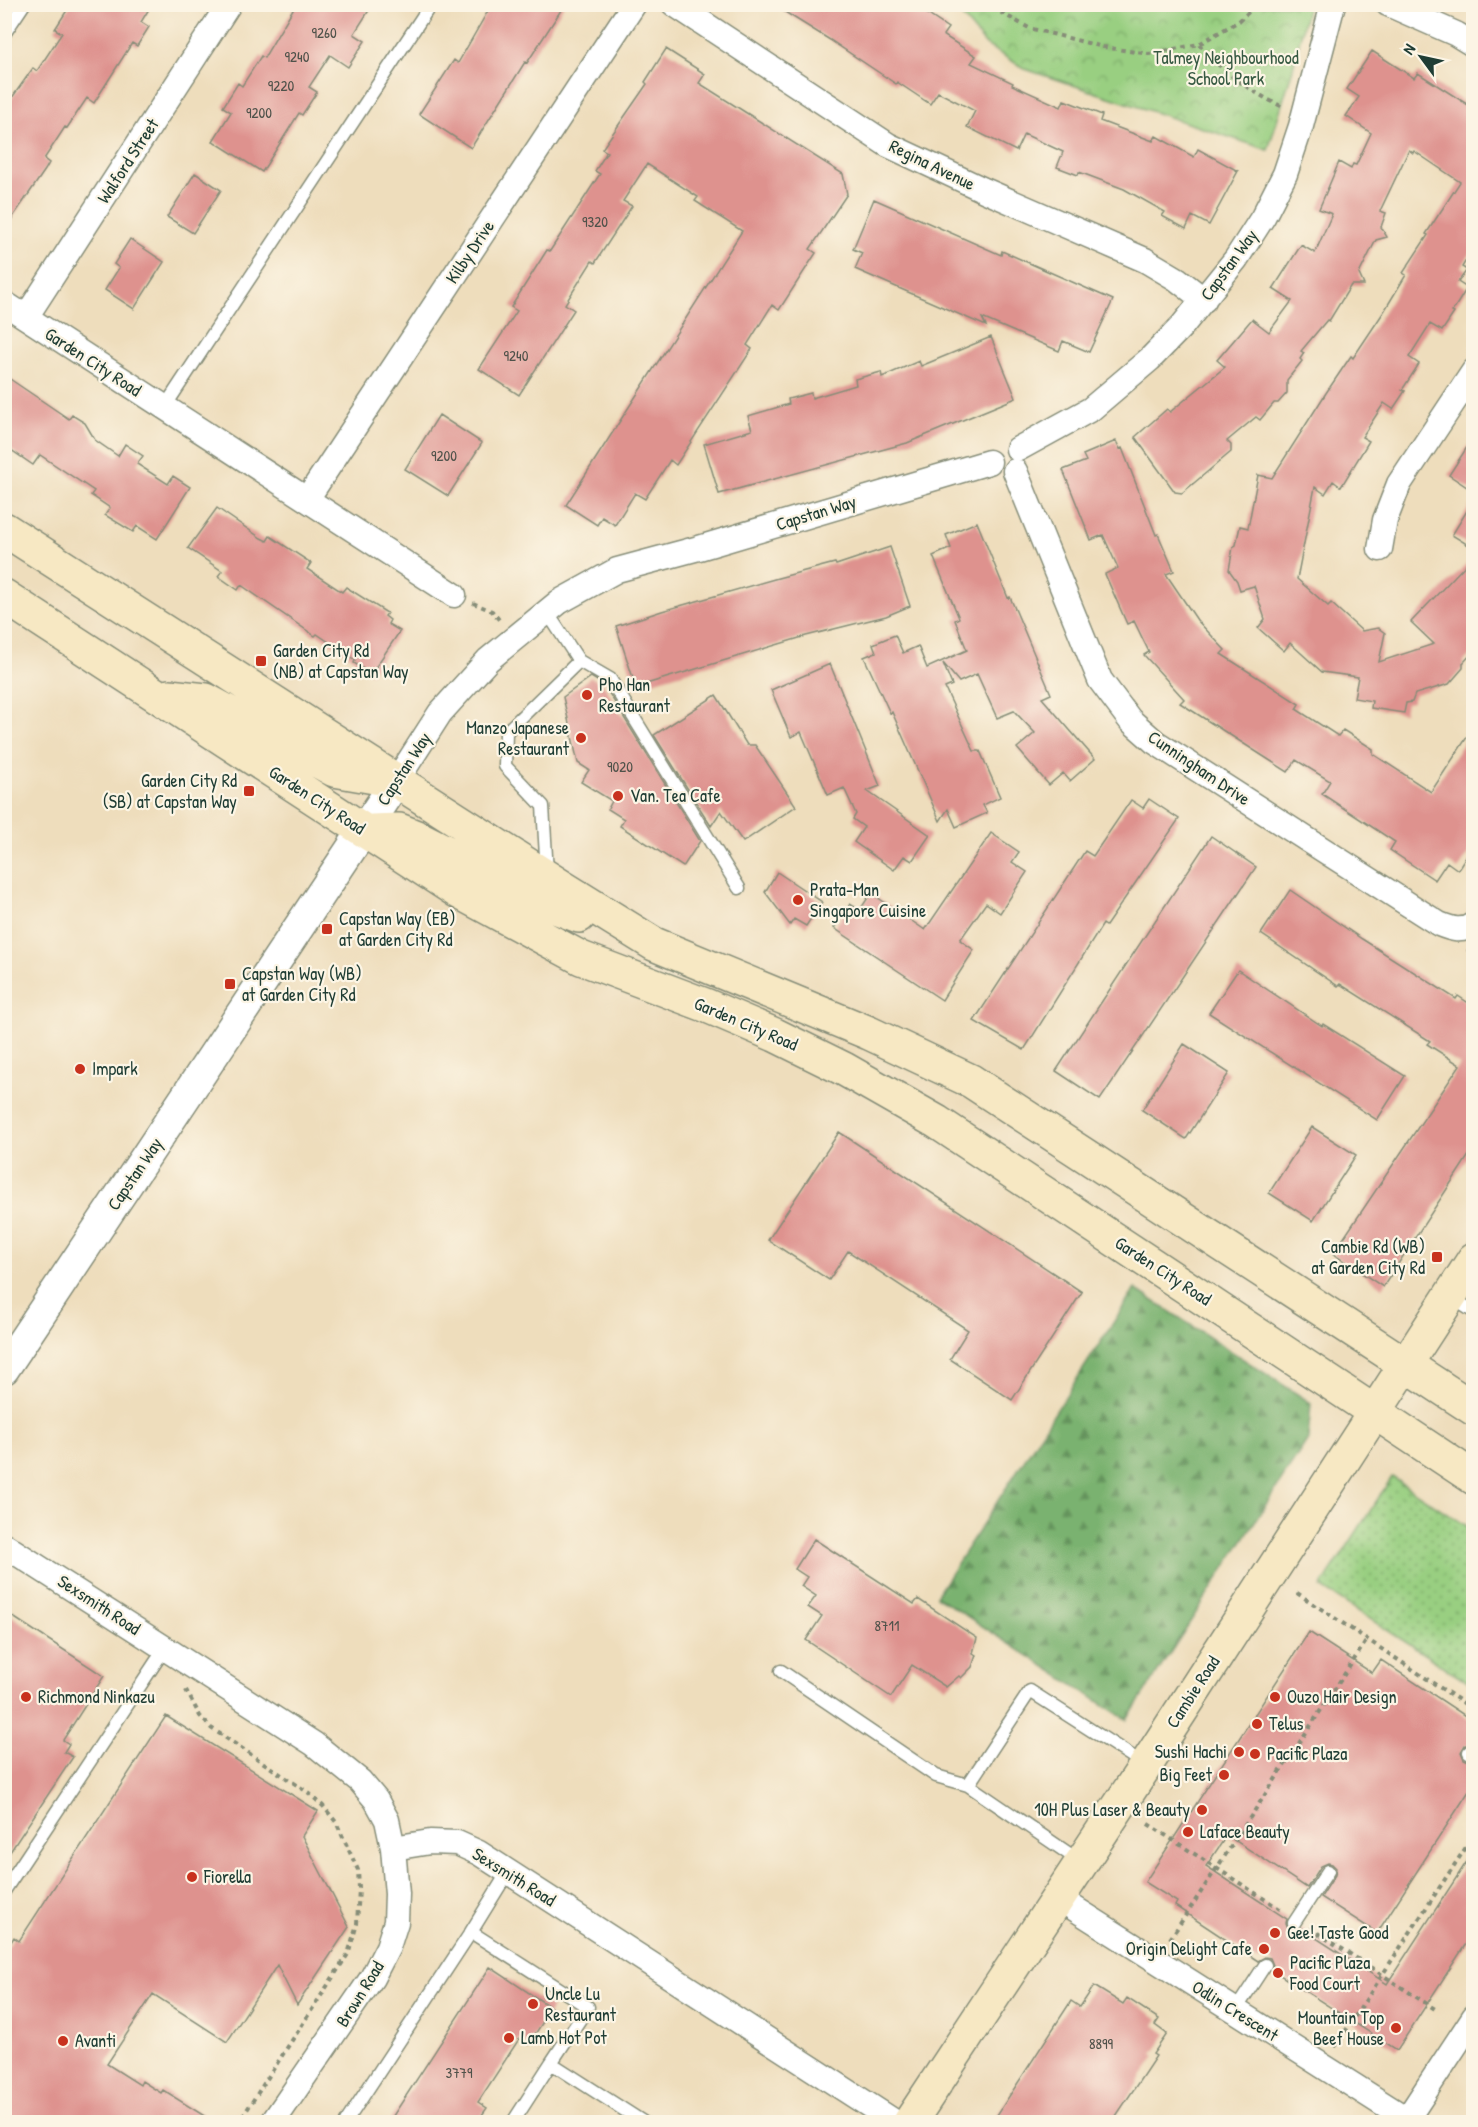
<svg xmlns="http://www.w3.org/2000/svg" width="1478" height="2127" font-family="'Patrick Hand',sans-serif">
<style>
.grass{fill:url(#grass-dots);stroke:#5c865a;stroke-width:1.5}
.forest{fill:url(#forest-firs);stroke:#4c7852;stroke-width:1.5}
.park{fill:url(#park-crowns);stroke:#5c865a;stroke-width:1.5}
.building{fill:#de928e}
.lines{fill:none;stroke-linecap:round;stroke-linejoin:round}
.service-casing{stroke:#868d78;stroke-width:15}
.minor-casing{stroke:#868d78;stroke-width:27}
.tertiary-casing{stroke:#868d78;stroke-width:33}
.secondary-casing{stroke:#868d78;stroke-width:36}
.path{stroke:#868d78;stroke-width:4;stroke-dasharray:4.5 4.5;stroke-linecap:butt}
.service{stroke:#fff;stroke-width:12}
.minor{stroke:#fff;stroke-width:24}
.tertiary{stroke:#fff;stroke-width:30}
.secondary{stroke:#f7e8c3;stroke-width:33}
.poi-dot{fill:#c8321e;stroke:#fcf5e5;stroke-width:2}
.labels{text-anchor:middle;stroke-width:4.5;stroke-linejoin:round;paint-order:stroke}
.number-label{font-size:15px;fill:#4f524a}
.park-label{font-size:18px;fill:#375a43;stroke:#fcf5e5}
.street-label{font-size:18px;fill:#1f3d34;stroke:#fcf5e5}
.poi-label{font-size:18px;fill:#1f3d34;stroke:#fcf5e5;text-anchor:start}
</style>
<defs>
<pattern id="grass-dots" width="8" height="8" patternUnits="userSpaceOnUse" patternTransform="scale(1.5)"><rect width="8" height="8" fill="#99cf81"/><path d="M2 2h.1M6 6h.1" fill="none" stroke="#7ca96a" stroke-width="1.8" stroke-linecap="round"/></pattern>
<pattern id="forest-firs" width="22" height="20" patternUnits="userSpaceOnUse" patternTransform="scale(1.5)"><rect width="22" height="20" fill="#7ab26f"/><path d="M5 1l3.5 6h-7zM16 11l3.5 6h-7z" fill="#63925c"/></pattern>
<pattern id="park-crowns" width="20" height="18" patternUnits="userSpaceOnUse" patternTransform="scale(1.5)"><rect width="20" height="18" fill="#99cf81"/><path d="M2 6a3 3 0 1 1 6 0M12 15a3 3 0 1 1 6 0" fill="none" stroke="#7ca96a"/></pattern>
</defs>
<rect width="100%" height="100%" fill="#fcf5e5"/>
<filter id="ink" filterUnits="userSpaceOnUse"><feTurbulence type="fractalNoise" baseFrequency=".0167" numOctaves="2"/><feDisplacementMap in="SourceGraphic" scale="12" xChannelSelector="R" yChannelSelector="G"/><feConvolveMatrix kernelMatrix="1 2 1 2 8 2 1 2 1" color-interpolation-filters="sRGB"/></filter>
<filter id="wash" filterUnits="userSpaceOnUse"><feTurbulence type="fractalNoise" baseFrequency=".008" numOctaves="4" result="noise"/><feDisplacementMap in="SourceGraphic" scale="24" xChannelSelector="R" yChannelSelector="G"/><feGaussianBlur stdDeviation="1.35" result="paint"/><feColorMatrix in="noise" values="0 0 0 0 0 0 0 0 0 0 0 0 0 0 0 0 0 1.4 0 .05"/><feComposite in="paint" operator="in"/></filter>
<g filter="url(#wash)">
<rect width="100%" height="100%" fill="#eeddbc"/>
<!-- grass -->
<path class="grass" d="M1392,1477L1473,1530V1686L1321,1587Z"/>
<!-- forest -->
<path class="forest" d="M1135,1289L1311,1403L1308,1439L1127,1720L936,1596Z"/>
<!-- park -->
<path class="park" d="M946,5H1308L1293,68L1268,150L1025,69L986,45L959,13Z"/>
<g id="blocks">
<!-- building -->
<path class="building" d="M71,4H152L141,22L149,27L137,46L132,43L94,103L87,98L67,128L65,127L44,159L49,163L45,170L4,230V109L33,68L37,71L62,33L55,29Z
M296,4H373L354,34L365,41L348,67L330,55L309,87L317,92L302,115L299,113L262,172L213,141L231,112L223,107L238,83L242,86L261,56L264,58Z
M492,4H565L527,63L525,62L471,148L419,114L454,60L458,63Z
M772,4H912L948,28L943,35L976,56L971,63L1013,83L1012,85L1061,107L1064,100L1102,115L1100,121L1153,141L1156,136L1194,157L1198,149L1238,171L1209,225L1192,216L1186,229L1162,216L1165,212L1124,189L1079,172L1078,175L1057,167L1063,152L1024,134L1016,151L967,127L975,111L938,92L930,104L897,82L896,84L830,40Z
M666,49L705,74L699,83L843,174L847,194L810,249L816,253L779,310L772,305L747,345L752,349L676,465L670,460L645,499L635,493L615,525L602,517L597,525L566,505L742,231L695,201L698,197L647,164L623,201L632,206L595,263L592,261L565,304L574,310L519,395L479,369L517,311L511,307L547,250L550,251L600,174L595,171L607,152L602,149L647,84L645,82Z
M1372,51L1414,78L1418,73L1473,108V249L1462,267L1467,270L1458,282L1467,288L1452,312L1454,313L1442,331L1430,324L1409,357L1419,364L1402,390L1405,391L1393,409L1384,403L1362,437L1369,441L1341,487L1333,481L1325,494L1315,487L1297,579L1328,606L1331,603L1362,631L1378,628L1385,633L1379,662L1434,644L1411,622L1473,557V652L1463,663V668L1449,684L1415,694L1412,702L1406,703L1404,713L1371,708L1372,701L1354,698L1358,677L1322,672L1290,643L1284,651L1258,628L1265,619L1254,586L1240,590L1237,581L1229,570L1233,547L1236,545L1240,526L1248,528L1258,475L1272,478L1326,393L1351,356L1353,358L1383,313L1406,275L1403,273L1428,235L1426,234L1460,182L1414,151L1413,153L1409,150L1380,211L1386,213L1381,227L1387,237L1376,240L1359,274L1364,285H1351L1329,321L1327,320L1301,351L1304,353L1300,359L1302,361L1287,380V393L1278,403H1274L1260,420L1256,417L1227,441L1231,445V452L1182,493L1175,492L1135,437L1167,409L1170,412L1225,367L1217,360L1252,319L1269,332L1292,301L1273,289L1301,245L1315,253L1332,214L1319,209L1339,162L1351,169L1353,164L1356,165L1371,133L1346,116L1359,97L1347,89Z
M195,173L221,190L193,233L167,217Z
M874,199L1001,255L1002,251L1113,300L1089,352L1063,341L1059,351L982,318L986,326L855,269L862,253L853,249Z
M130,239L164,262L134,309L105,290L119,268L114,264Z
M991,337L1016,398L907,443L719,494L704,444L752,430L748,416L789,404L788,399L811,393L812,398L856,385L855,379L881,372L882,377L919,361L921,366Z
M4,375L69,419L72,415L85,423L95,440L118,456L125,444L143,456L137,464L168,484L173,476L190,487L157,539L137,526L133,532L105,515L110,508L91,495L94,491L40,455L33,465L4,445Z
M439,415L482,443L448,496L405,469Z
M1473,438V491L1449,475Z
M1116,441L1120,449L1122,448L1156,535L1158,534L1174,571L1166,574L1197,620L1225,650L1221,654L1299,704L1296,709L1338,736L1343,730L1373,749V754L1431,792L1473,728V846L1458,870L1447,862L1435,880L1390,850L1395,842L1322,794L1330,781L1296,760L1288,772L1180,703L1184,699L1144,655L1149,652L1134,621L1127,624L1105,574L1118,568L1103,535L1091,540L1063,470L1086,461L1083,455Z
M1473,501V548L1452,535Z
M217,508L261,538L267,541L270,536L311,563L307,569L342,592L346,587L387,613L385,616L390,620L388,624L400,631L371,674L354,663L355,660L317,634L315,636L241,585L238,590L218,576L222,571L188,548Z
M977,522L1008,598L1010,597L1051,694L1042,698L1095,759L1070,781L1063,773L1049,785L1017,748L1035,733L1014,711L997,718L977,674L959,682L943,663L952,685L945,688L974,751H980L1000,797L983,805L987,813L956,827L948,809L940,821L892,712L890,713L864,657L876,652L873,644L895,635L903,653L918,646L927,668L967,650L955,620L959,618L933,556L951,548L946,535Z
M890,547L910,606L886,616L806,636L636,687L616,626L662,611L778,578L835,563L836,565Z
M830,664L880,786L867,791L930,835L912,861L904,856L894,870L854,842L864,827L853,819L856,814L844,788L828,795L801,732L791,737L771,690Z
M591,677L604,685L700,841L683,867L620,826L624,819L608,809L612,801L581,782L589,770L578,763L563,697Z
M716,695L747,745H755L796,806L743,842L721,811L711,826L654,735Z
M1149,799L1179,819L1106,926L1103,924L1024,1050L974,1021L1085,851L1093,856L1131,800L1143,808Z
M991,833L1019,852L1012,862L1027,872L1000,913L986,903L960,940L974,950L942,1000L834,928L850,904L860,910L871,893L925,930Z
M1211,836L1256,867L1100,1100L1056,1071Z
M777,872L822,902L806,926L794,919L790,925L765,892Z
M1290,890L1362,939L1456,999L1458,996L1473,1006V1149L1383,1287L1333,1254L1460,1065L1427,1044L1430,1041L1340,984L1338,986L1261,934Z
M1238,970L1322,1026L1323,1024L1405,1076L1377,1120L1209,1013Z
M1184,1044L1229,1073L1186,1139L1142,1110Z
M1312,1127L1356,1155L1313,1221L1269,1193Z
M839,1132L1082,1292L1012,1400L950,1359L968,1330L848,1251L829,1280L768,1240Z
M814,1539L914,1604L918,1599L977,1638L973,1653L976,1655L972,1667L961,1678L959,1676L946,1687L912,1665L891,1697L806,1640L822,1616L808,1607L816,1596L801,1586L807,1577L795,1569Z
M4,1611L104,1676L63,1740L69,1744L64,1752L73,1757L4,1861Z
M1309,1632L1372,1673L1381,1660L1473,1721V1745H1465L1461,1752L1464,1759L1473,1763V1785L1377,1933L1321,1897L1335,1875L1336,1868L1332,1864L1328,1863L1321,1866L1307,1888L1227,1835L1206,1866L1287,1919L1286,1923L1289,1930L1294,1931L1301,1928L1387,1984L1473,1852V1933L1397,2050L1272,1970L1273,1965L1270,1958L1265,1957L1258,1961L1175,1906L1177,1902L1145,1882Z
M166,1716L318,1811L302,1836L349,1927L297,2005L277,1965L227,2042L153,1994L107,2064L140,2085L142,2081L161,2093L163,2090L214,2122H4V1953L14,1937L19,1941Z
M490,1967L552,2008L528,2045L519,2039L478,2102L487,2108L477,2122H389Z
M1094,1986L1123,2004L1127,1998L1159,2019L1155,2025L1167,2034L1153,2054L1156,2056L1112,2122H1008L997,2115L1071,2001L1080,2007Z"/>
</g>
</g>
<g filter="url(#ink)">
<use href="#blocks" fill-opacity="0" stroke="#868d78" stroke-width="1.5"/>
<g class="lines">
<!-- service casing -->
<g class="service-casing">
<path id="service" d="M4,34L24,4
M164,408L431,4
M547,612L579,661L506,732L505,766L543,806L547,873
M579,661L610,679L739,888
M1449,1296L1474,1312
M781,1671L936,1776L968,1785L1081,1862
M1469,1752L1474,1755
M968,1785L1030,1691L1144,1764
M4,1891L165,1648
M1294,1923L1328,1871
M471,1932L508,1872
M1235,2011L1265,1965
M346,2122L471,1932L588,2007L551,2063
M513,2122L551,2063L643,2122"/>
</g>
<!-- minor casing -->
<g class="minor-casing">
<path id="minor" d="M674,4L888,145L984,190L1145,260L1177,279L1204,300
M1388,4L1456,34L1474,45
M4,303L454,595
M26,317L229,4
M1018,449L1091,409L1150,359L1182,326L1236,259L1263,217L1285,174L1301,126L1333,4
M1015,471L1100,680L1130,720L1155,742L1439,924C1451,929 1462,933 1474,924
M307,499L634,4
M1380,549L1385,520L1399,484L1474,371
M397,780L440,713L488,660L559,602L617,570L699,548L989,462
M4,1545L314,1744L360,1781L376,1800L387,1820L393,1848L397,1894L396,1922L388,1947L372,1978L273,2122
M393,1848L430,1842L457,1843L479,1853L895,2122
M1058,1898L1411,2122
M1407,2119L1474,2017"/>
</g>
<!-- tertiary casing -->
<g class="tertiary-casing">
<path id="tertiary" d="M4,1369L397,780"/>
</g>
<!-- secondary casing -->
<g class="secondary-casing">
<path id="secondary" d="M4,529L562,887L654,944L869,1033L971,1081L1474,1409
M4,596L457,891L581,958L705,1005L775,1035L844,1069L937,1122L1474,1478
M169,696L206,700L334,770L386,779
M372,831L399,830L419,838L550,905L579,916
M910,2122L1146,1765L1474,1259"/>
</g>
<!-- path -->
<path class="path" d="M985,4L1029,28L1103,47L1149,54L1199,44L1239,21L1257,4
M1199,44C1221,71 1251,92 1283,107
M473,603L492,611L501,622
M1468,949L1474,966
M1297,1593L1474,1710
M186,1690L200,1716L211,1728L309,1793L323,1806L336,1822L358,1870L359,1888L357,1924L348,1954L239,2122
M1148,1824L1283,1911
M1310,1928L1438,2011
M1170,1939L1367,1640
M1335,2047L1474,1835"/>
<!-- service -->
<use href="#service" class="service"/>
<!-- minor -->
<use href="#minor" class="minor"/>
<!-- tertiary -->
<use href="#tertiary" class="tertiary"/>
<!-- secondary -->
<use href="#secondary" class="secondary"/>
</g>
</g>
<!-- markers -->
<g class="poi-dot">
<rect x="255" y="655" width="12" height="12" rx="3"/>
<circle cx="587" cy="695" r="6"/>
<circle cx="581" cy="738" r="6"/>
<rect x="243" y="785" width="12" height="12" rx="3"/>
<circle cx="618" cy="796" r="6"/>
<circle cx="798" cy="900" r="6"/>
<rect x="321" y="923" width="12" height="12" rx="3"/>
<rect x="224" y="978" width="12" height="12" rx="3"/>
<circle cx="80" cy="1069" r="6"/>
<rect x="1431" y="1251" width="12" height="12" rx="3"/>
<circle cx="26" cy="1697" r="6"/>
<circle cx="1275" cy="1697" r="6"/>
<circle cx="1257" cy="1724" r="6"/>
<circle cx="1239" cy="1752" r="6"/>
<circle cx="1255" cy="1754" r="6"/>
<circle cx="1224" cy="1775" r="6"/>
<circle cx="1202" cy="1810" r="6"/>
<circle cx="1188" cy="1832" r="6"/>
<circle cx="192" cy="1877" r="6"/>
<circle cx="1275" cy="1933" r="6"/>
<circle cx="1264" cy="1949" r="6"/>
<circle cx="1278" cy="1973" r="6"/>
<circle cx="533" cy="2004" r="6"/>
<circle cx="1396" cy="2028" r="6"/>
<circle cx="509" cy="2038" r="6"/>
<circle cx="63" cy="2041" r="6"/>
</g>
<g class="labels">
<!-- number labels -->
<g class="number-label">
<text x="324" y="38">9260</text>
<text x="297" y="62">9240</text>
<text x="281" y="91">9220</text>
<text x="259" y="118">9200</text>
<text x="595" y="227">9320</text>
<text x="516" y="361">9240</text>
<text x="444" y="461">9200</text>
<text x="620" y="772">9020</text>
<text x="887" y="1631">8711</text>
<text x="1101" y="2049">8899</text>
<text x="459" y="2078">3779</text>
</g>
<!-- park labels -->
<g class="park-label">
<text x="1226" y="64">Talmey Neighbourhood<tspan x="1226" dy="21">School Park</tspan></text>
</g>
<!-- street labels -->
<g class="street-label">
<text transform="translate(128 161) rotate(-57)" y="6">Walford Street</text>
<text transform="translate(932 165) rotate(26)" y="6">Regina Avenue</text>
<text transform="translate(470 252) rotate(-56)" y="6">Kilby Drive</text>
<text transform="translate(1229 265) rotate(-54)" y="6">Capstan Way</text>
<text transform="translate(93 362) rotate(33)" y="6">Garden City Road</text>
<text transform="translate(816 513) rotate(-17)" y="6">Capstan Way</text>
<text transform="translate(1199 768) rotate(34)" y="6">Cunningham Drive</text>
<text transform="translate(404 769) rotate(-57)" y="6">Capstan Way</text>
<text transform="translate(317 800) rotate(33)" y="6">Garden City Road</text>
<text transform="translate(746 1024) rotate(23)" y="6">Garden City Road</text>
<text transform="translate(135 1174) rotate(-56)" y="6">Capstan Way</text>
<text transform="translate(1163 1271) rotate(33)" y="6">Garden City Road</text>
<text transform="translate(99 1605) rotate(33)" y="6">Sexsmith Road</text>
<text transform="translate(1193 1692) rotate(-57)" y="6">Cambie Road</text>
<text transform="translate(514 1877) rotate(32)" y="6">Sexsmith Road</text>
<text transform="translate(360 1994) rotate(-58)" y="6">Brown Road</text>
<text transform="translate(1235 2011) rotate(32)" y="6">Odlin Crescent</text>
</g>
<!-- poi labels -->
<g class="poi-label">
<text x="273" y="657">Garden City Rd<tspan x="273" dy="21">(NB) at Capstan Way</tspan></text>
<text x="599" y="691">Pho Han<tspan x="599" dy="21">Restaurant</tspan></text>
<text x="569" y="734" text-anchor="end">Manzo Japanese<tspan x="569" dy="21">Restaurant</tspan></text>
<text x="237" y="787" text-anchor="end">Garden City Rd<tspan x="237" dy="21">(SB) at Capstan Way</tspan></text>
<text x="630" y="802">Van. Tea Cafe</text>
<text x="810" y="896">Prata-Man<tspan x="810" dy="21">Singapore Cuisine</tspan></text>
<text x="339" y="925">Capstan Way (EB)<tspan x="339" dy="21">at Garden City Rd</tspan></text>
<text x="242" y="980">Capstan Way (WB)<tspan x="242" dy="21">at Garden City Rd</tspan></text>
<text x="92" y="1075">Impark</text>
<text x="1425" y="1253" text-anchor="end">Cambie Rd (WB)<tspan x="1425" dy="21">at Garden City Rd</tspan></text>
<text x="38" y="1703">Richmond Ninkazu</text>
<text x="1287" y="1703">Ouzo Hair Design</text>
<text x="1269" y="1730">Telus</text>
<text x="1227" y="1758" text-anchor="end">Sushi Hachi</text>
<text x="1267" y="1760">Pacific Plaza</text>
<text x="1212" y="1781" text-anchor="end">Big Feet</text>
<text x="1190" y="1816" text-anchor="end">10H Plus Laser &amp; Beauty</text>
<text x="1200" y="1838">Laface Beauty</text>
<text x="204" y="1883">Fiorella</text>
<text x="1287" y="1939">Gee! Taste Good</text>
<text x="1252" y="1955" text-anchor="end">Origin Delight Cafe</text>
<text x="1290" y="1969">Pacific Plaza<tspan x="1290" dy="21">Food Court</tspan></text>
<text x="545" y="2000">Uncle Lu<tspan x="545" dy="21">Restaurant</tspan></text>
<text x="1384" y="2024" text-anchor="end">Mountain Top<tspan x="1384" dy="21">Beef House</tspan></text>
<text x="521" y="2044">Lamb Hot Pot</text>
<text x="75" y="2047">Avanti</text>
</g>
</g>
<!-- margin -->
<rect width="1478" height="2127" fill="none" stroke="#fcf5e5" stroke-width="24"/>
<!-- north arrow -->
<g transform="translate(1421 57) rotate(303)" stroke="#fcf5e5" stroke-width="4.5" paint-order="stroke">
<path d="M0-4.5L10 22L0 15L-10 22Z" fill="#1f3d34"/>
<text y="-9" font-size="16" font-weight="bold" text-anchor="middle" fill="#1f3d34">N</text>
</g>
</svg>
